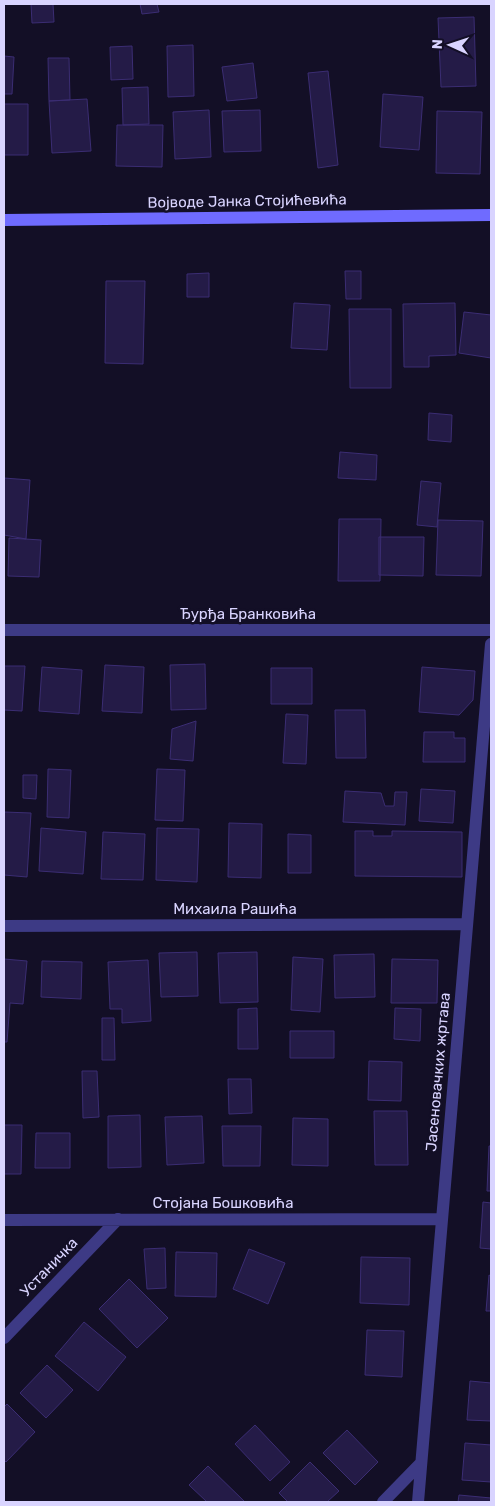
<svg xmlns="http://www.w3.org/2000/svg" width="495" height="1506" font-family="Rubik,sans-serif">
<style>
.building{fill:#241b47;stroke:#3b2d73}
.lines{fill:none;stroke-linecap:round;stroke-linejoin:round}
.street{stroke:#3d3a85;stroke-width:12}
.secondary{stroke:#6f6bff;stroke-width:12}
.labels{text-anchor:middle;stroke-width:5;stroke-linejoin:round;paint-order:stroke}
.street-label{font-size:15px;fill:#d9d4ff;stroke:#130f26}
</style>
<rect width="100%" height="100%" fill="#130f26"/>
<!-- building -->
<path class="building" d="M31,4H53L54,22L32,23Z
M140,4H157L159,12L142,14Z
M474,17L476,86L441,87L438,18Z
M193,45L194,96L168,97L167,46Z
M132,46L133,79L111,80L110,47Z
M4,56L14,57L12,94H4Z
M48,58H69L70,100L49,101Z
M253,63L257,98L227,101L222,67Z
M328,71L338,165L318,168L308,73Z
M148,87L149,124L123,125L122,88Z
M383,94L423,97L419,150L380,147Z
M87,99L91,151L52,153L49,101Z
M4,104H28V155H4Z
M209,110L211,157L175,159L173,112Z
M260,110L261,151L224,152L222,111Z
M437,111L482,112L480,174L436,173Z
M117,125H163L162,167L116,166Z
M345,271H361V299H346Z
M209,273V297H187V274Z
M106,281H145L143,364L105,363Z
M294,303L330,305L327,350L291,348Z
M455,303L456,355L429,356V367H404L403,304Z
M349,309H391V388H350Z
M464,312L491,315V358L459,353Z
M429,413L452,415L451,442L428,440Z
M340,452L377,455L376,480L338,478Z
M4,478L30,480L26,539L4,535Z
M421,481L441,483L437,527L417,525Z
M339,519H381L380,581H338Z
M438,520L483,521L481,576L436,575Z
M379,537H424L423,576L379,575Z
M9,538L41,540L39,577L8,576Z
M205,664L206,709L171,710L170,665Z
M105,665L144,667L142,713L102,711Z
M4,666H25L22,711L4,710Z
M42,667L82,670L79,714L39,711Z
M422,667L475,671L473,700L459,715L419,712Z
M271,668H312V704H271Z
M335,710H365L366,758H336Z
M286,714L308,715L306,764L283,763Z
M196,721L193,761L170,759L172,729Z
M424,732H454V738H465V762H423Z
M48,769L71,770L69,818L47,817Z
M157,769L185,770L183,821L155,820Z
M23,775H37L36,799L23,798Z
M421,789L455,791L453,823L419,821Z
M345,791L381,793L385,806H394L395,792H407L405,825L343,822Z
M4,812L31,813L27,877L4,875Z
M229,823L262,824L261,878L228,877Z
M41,828L86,832L83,874L39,871Z
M157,828L199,829L197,882L156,880Z
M355,831H373V836H392V831L462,832V877L355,876Z
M103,832L145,834L143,880L101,879Z
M288,834L311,835V873H288Z
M197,952L198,996L161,997L159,953Z
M257,952L258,1002L220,1003L218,953Z
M374,954L375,997L335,998L334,955Z
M293,957L323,959L320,1012L291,1010Z
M4,959L27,961L23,1004L10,1003L7,1042H4Z
M392,959L438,960L437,1003H391Z
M148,960L151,1021L122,1023V1009H110L108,962Z
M42,961L82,962L81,999L41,997Z
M257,1008L258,1049H238V1009Z
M395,1008L421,1009L420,1041L394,1039Z
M102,1018H114L115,1060H102Z
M290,1031H334V1058H290Z
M369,1061L402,1062L401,1101L368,1100Z
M82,1071H97L99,1117L83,1118Z
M228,1079H251L252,1113L229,1114Z
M374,1111H407L408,1165H375Z
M140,1115L141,1167L108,1168V1116Z
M202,1116L204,1163L167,1165L165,1117Z
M293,1118L328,1119V1166L292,1165Z
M4,1125H22L21,1174H4Z
M222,1126H261L260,1166H223Z
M36,1133H70V1168H35Z
M489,1146H491V1191H487Z
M483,1202L491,1203V1249L480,1248Z
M165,1248L166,1288L147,1289L144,1249Z
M249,1249L285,1263L268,1304L233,1289Z
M176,1252L217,1253L216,1297L175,1296Z
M361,1257L410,1258L409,1305L360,1303Z
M489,1275L491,1276V1311H486Z
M129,1279L168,1318L137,1348L99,1309Z
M84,1322L126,1357L98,1391L55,1356Z
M367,1330L404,1331L402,1377L365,1375Z
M47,1365L73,1390L46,1418L20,1393Z
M470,1381L491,1383V1421L467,1420Z
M7,1404L35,1432L6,1462L4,1460V1407Z
M255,1425L290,1462L270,1481L235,1444Z
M347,1430L378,1462L355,1485L323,1453Z
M465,1443L491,1445V1482L462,1480Z
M310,1462L339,1491L327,1502H288L279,1493Z
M208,1466L245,1502H207L189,1485Z
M459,1495L491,1498V1502H458Z"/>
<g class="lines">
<!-- street -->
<path class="street" d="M4,630H491
M4,926L467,924
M4,1220L442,1219
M4,1338L118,1219
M383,1502L421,1463
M418,1502L491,644"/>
<!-- secondary -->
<path class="secondary" d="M4,220L491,215"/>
</g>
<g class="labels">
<!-- street labels -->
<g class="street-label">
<text transform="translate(247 201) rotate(-1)" y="5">Војводе Јанка Стојићевића</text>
<text x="248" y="619">Ђурђа Бранковића</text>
<text x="235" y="914">Михаила Рашића</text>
<text transform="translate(438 1072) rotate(-85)" y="5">Јасеновачких жртава</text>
<text x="223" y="1208">Стојана Бошковића</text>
<text transform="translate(49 1267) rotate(-46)" y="5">Устаничка</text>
</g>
</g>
<!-- border -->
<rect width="495" height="1506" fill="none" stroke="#d9d4ff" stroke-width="10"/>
<!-- north arrow -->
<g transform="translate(450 45) rotate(273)" stroke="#130f26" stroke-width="4" paint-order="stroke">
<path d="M0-4L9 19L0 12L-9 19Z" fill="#d9d4ff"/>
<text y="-8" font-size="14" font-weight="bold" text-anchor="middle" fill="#d9d4ff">N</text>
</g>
</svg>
